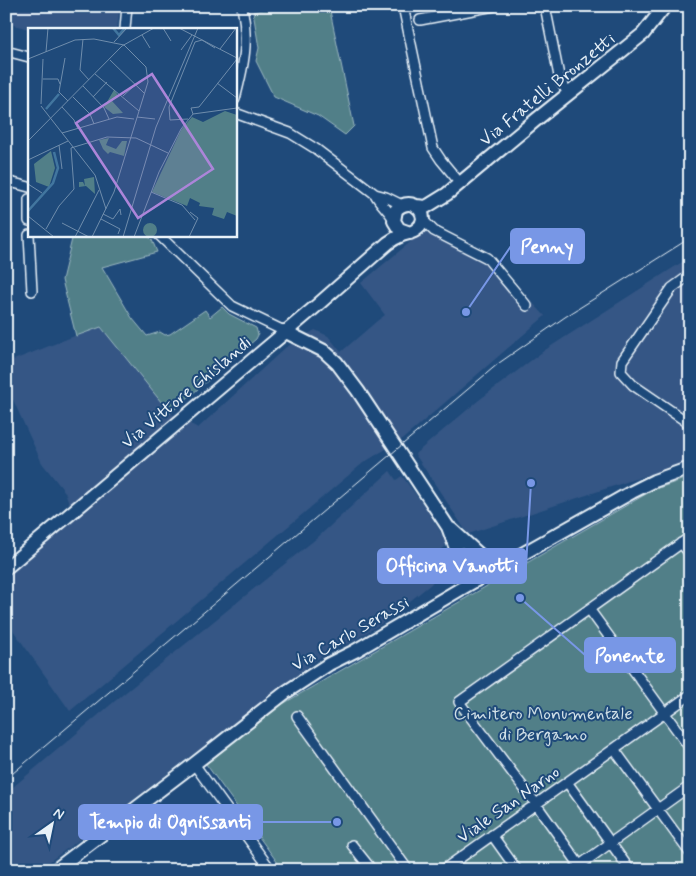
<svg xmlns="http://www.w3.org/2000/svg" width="696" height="876" font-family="Mynerve,sans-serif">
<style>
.built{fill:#365785}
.green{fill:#517f88;stroke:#9cb8c0}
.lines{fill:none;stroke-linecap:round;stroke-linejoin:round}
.street-casing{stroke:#e8f1f8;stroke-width:12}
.secondary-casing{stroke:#e8f1f8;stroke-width:16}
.street{stroke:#1f4a7a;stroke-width:9}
.secondary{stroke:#1f4a7a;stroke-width:12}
.tram{stroke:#e8f1f8;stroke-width:1}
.labels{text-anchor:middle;stroke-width:4;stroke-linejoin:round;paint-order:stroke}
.street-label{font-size:18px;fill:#e8f1f8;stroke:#1f4a7a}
.park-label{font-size:18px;fill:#d1e0e7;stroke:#1f4a7a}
.inset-river{fill:none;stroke:#42769f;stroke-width:2.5}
.inset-road{fill:none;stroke:#6f8dac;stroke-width:1}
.view{fill:#ac85d9;fill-opacity:0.15;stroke:#ac85d9;stroke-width:2.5}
.inset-edge{fill:none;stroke:#e8f1f8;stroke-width:2.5}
.leader{fill:none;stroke:#7897e6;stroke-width:2}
.callout-dot{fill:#7897e6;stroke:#1f4a7a;stroke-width:2}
.callout{fill:#7897e6;stroke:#7897e6;stroke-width:2}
.callout-label{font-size:19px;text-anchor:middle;font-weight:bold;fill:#fff}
</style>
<rect width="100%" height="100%" fill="#1f4a7a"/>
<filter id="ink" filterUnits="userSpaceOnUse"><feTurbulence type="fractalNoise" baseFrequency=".02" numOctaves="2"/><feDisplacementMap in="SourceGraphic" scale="10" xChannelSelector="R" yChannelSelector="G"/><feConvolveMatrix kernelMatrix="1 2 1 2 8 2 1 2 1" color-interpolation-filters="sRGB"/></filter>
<g filter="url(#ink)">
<!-- built -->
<path class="built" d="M6,6H120L117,29H29L6,23Z
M432,224L489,256L545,316L404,438L363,463L70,711L6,620V574L74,516L65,492L42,463L24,424L6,384V363L100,326L170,413L198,428L285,348L315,330L328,336L341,352L377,321L385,315L361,283Z
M690,257V461L468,534L415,454L479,400L545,350Z
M390,471L396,480L402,476L425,507L446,541L445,547L442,549L441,557L445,560V564L431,584L384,622L348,644L337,646L319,658L124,807L38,870H6V793L121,696L317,538Z"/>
<!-- green -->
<path class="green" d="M280,6H329L354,126L345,135L318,116L274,97L256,61L259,48L253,12Z
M73,235H147L152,240L157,252L102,267L132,318L147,336L160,332L165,335L170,334L205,310L210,317L222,307L229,314L256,328L258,335L256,339L170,413L101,327L76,336L62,280Z
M690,477V870H283L206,764L281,705L653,490Z"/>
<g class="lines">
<!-- street casing -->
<g class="street-casing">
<path id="street" d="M403,6L433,148L441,160L460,183
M545,6L560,81L568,93
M420,20L494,6
M125,29L127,6
M6,51L29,57
M235,99C244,65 249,41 242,6
M235,113L290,133L316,149L375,194C380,204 389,210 394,220
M6,181L29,187
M375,194L386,197L402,205
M29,199V221
M423,220L434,231L487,258L527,306
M29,235L32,291
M159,235L232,306L284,331
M690,275L672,288L622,361L621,372L633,385L690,424
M681,543L690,554
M589,609L690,748
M297,716L408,870
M614,749L690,853
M194,764L271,870
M567,782L630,870
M492,835L517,870
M352,845L372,870
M443,870L690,695
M573,870L690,786
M583,870L536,804L459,702L690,537"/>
</g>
<!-- secondary casing -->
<g class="secondary-casing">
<path id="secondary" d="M416,206L426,207L447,194L537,119L643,34L665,6
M284,331L324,351L337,363L358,391L448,527L469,584
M451,529L496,570
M6,568L314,308L388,243C392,240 397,237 402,235C407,233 413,233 417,229C433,217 413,193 396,210L394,221L399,229L410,233
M55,870L194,764L286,692L329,664L355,651L469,584L632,492L654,481L690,468"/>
</g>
<!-- street -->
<use href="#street" class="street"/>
<!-- secondary -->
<use href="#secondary" class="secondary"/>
<!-- tram -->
<path class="tram" d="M6,779L499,363L565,317L690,238"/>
</g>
</g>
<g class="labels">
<!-- street labels -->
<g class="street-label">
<text transform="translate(547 89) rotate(-39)" y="6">Via Fratelli Bronzetti</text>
<text transform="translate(186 392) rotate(-40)" y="6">Via Vittore Ghislandi</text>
<text transform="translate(350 633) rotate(-30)" y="6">Via Carlo Serassi</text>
<text transform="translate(508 804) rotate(-35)" y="6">Viale San Narno</text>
</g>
<!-- park labels -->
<g class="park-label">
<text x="543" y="719">Cimitero Monumentale<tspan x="543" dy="21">di Bergamo</tspan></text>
</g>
</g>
<!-- overview -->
<g transform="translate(28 28)">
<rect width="209" height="209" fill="#1f4a7a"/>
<path d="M86,62L90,67L84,73L95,85L85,86L76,79ZM197,83L209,87V188L199,184L196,191L184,187L186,180L171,178L172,175L162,170L159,178L124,164L153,102L164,89L175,94ZM81,110L78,117L88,121L94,113H99L96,128L82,124L80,126L75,121L71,112ZM23,123L27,140L21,159L8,154L6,136ZM66,149L67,166L58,158L51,159V154H55L57,158L56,151ZM115 202a7 7 0 1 1 14 0a7 7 0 1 1-14 0Z" fill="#517f88"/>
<path class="inset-river" d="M85,0L91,7L97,0M18,81L31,66M0,183L25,155L30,140L26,124"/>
<path class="inset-road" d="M135,0L143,13M151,0L209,30M114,7L122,20M55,11L52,42L61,52M174,12L187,20M86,14L99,0M192,21L208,0M153,22L164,7M18,24L20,0M37,30L31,64L40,73M0,31L47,12L66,11L96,17L118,39L120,54L86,164L64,209M82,32L116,65M67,46L111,83M15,51H30L32,56M189,55L209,70M55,58L76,80L81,91M95,68L107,57M45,69L62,86L66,96M65,69L79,54M13,76L15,31M13,78L67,147L78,181M34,79L46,92L50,101M165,86L209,80M109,89L127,91M160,91L142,92L141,79L167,14L174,12M34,105L89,89L106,91M0,113L94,18L126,0M31,117L34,141M0,132L40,113M0,156L14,165M123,164L154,177L167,192M75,186L85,191L92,181L93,187M0,188L26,209M73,191L92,201L90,206M34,195L61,209M18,201L31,178L46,161L43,120L79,109L108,110L140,125M47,209L71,162M95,209L128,99L170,0M106,209L131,144L153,101L165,86L163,80L171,79L209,31M161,209L170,190L162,184"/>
<path class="view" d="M124,46L185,141L110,190L48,95Z"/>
<rect width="209" height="209" class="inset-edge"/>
</g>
<!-- callouts -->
<path class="leader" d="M466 312L511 246M531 483L526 566M520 598L585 655M337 822L262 822"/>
<g class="callout-dot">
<circle cx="466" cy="312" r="5"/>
<circle cx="531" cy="483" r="5"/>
<circle cx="520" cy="598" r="5"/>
<circle cx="337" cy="822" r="5"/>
</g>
<g class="callout">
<rect x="511" y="229" width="73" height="34" rx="5"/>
<rect x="378" y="549" width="148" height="34" rx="5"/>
<rect x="585" y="638" width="90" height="34" rx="5"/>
<rect x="79" y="805" width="183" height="34" rx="5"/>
</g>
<g class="callout-label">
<text x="547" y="253">Penny</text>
<text x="452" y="572">Officina Vanotti</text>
<text x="630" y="662">Ponente</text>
<text x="170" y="828">Tempio di Ognissanti</text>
</g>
<!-- margin -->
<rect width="696" height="876" fill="none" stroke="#1f4a7a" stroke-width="25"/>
<rect x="12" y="12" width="671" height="851" fill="none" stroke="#e8f1f8" stroke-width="2" filter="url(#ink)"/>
<!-- north arrow -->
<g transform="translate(52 824) rotate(33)" stroke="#1f4a7a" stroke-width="4" paint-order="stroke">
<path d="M0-4L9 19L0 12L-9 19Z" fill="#e8f1f8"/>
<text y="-8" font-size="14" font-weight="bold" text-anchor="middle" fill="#e8f1f8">N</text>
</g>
</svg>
